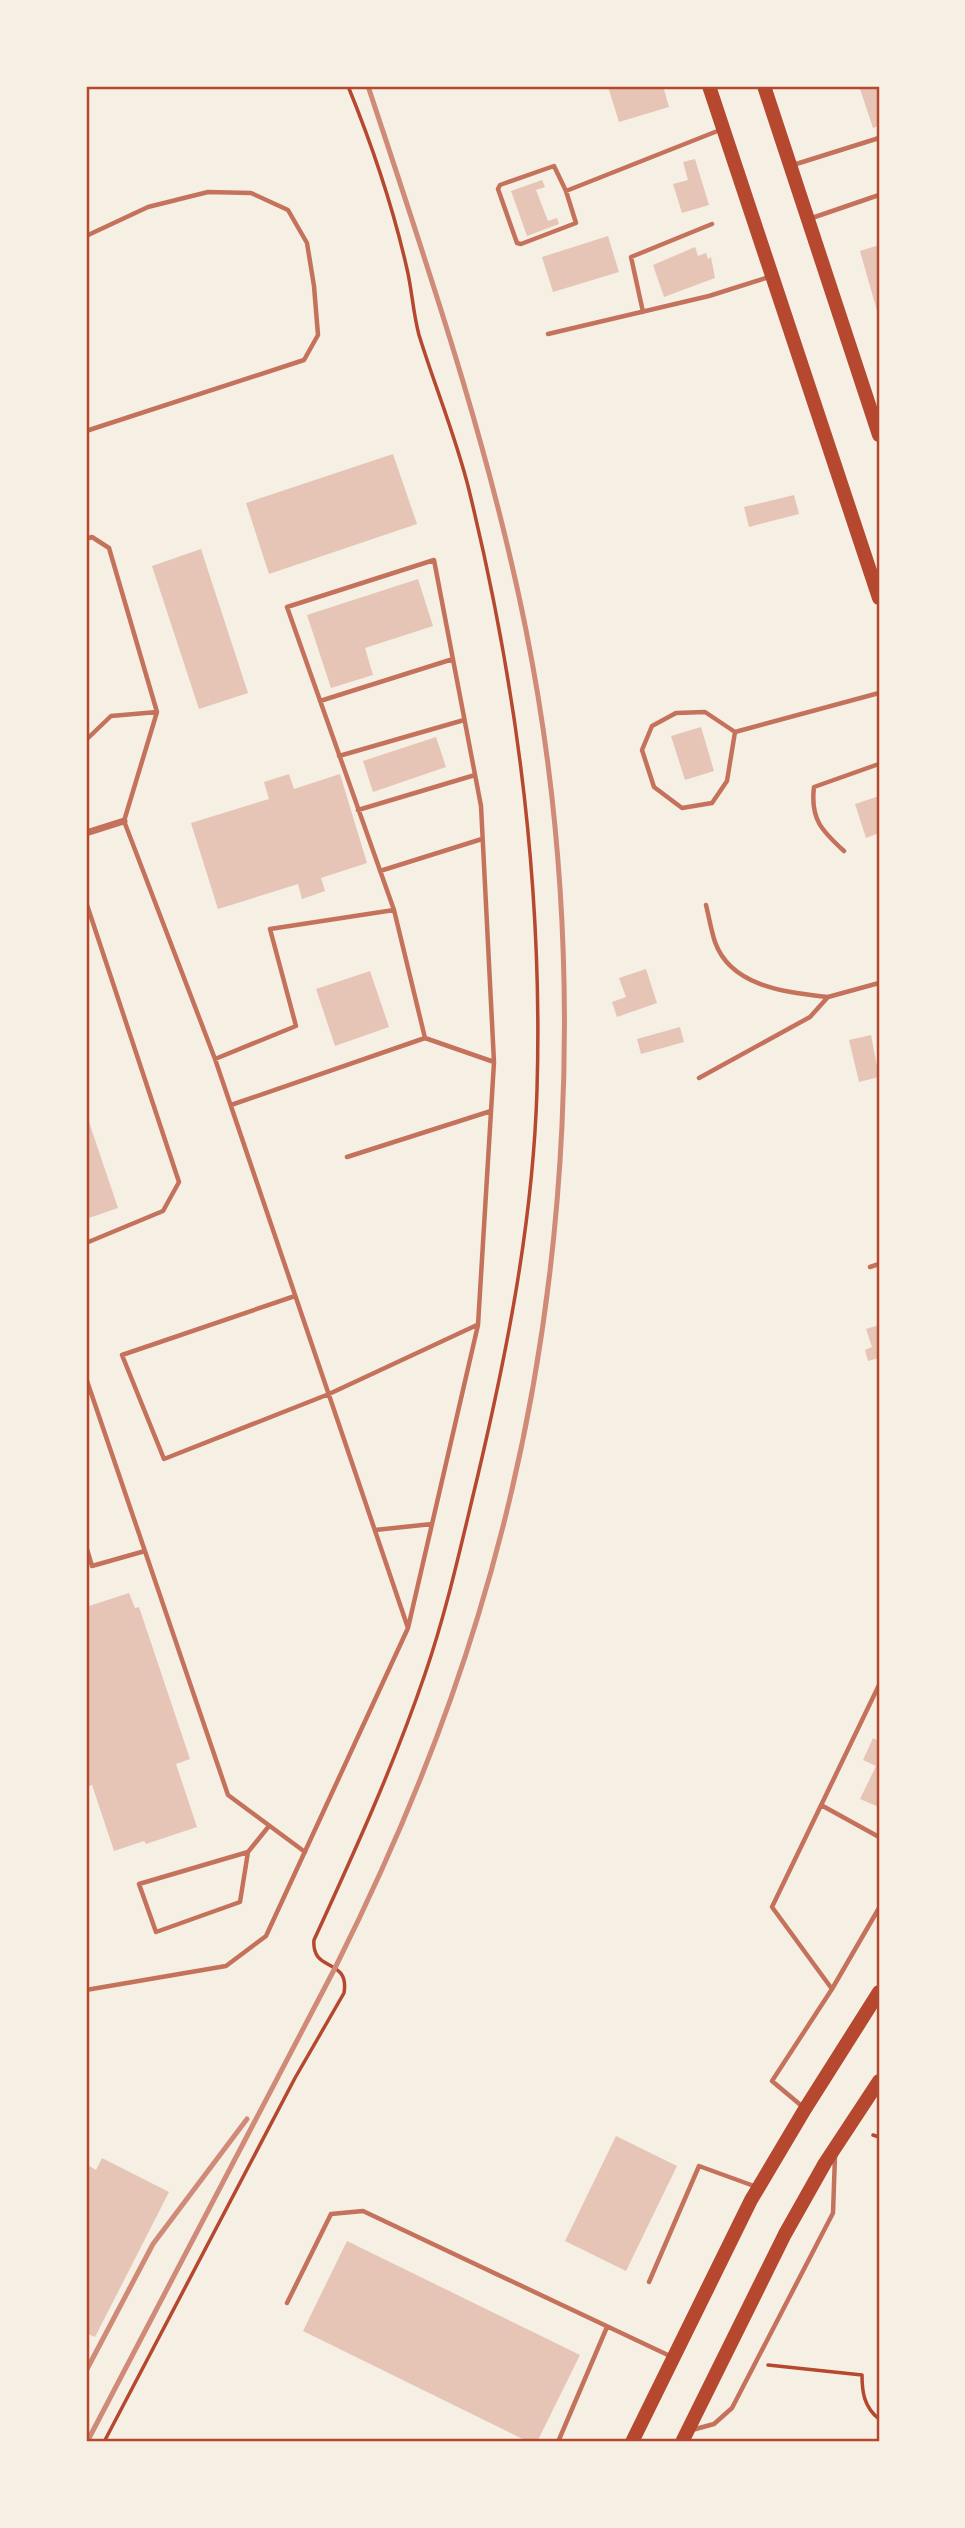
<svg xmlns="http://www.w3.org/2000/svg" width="965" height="2528" font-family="Karla,sans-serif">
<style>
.building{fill:#e6c5b7}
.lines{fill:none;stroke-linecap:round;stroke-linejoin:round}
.path{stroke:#b5482f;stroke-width:3.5}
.service{stroke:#c5725c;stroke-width:4.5}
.minor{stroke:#c5725c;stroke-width:7}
.primary{stroke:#b5482f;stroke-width:14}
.rail{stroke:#cf8b77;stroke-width:5}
.neatline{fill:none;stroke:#b5482f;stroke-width:2.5}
</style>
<rect width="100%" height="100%" fill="#f6efe4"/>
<!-- building -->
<path class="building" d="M612,86H663L669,107L619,122L608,87Z
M859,86H879V126L873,128Z
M695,159L709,205L682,213L673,184L688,180L683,162Z
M542,180L545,187L536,190L548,221L557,218L559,224L527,236L511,191Z
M608,236L619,272L553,292L542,257Z
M879,245V310L877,311L860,251Z
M695,247L698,256L706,253L708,259L711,257L715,278L664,297L653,265Z
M393,454L417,524L269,574L246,503Z
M794,495L799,514L749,527L744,507Z
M201,549L248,693L199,709L152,566Z
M418,579L433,626L365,648L373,675L331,688L307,615Z
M701,727L714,771L685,780L671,736Z
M436,737L446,767L373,792L363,761Z
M289,774L294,789L340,774L367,863L321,878L325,891L302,899L298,884L218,909L191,823L269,799L264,782Z
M879,796V833L866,838L855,804Z
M646,969L657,1003L617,1017L612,1002L626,997L619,978Z
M370,971L389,1027L335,1046L316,989Z
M680,1027L684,1042L641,1054L637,1039Z
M871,1035L879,1077L859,1082L849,1040Z
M86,1113L118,1208L86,1219Z
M879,1325V1358L868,1361L865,1350L872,1347L866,1329Z
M129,1593L135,1608L139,1607L190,1759L176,1764L197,1827L146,1844L144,1841L114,1851L92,1785L86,1787V1607Z
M873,1738L879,1741V1807L860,1799L876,1766L863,1760Z
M616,2136L677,2166L626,2271L565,2241Z
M102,2158L169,2192L95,2337L86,2333V2164L96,2170Z
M347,2241L580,2355L537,2442H529L303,2331Z"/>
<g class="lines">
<!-- path -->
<path class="path" d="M873,2135L879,2137
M768,2365L862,2375C862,2392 864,2407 879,2419
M104,2442L295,2078L344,1993C350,1957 311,1973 314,1940C354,1853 394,1765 425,1674C447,1610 461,1545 477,1479C507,1352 533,1221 537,1090C543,888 517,686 469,490C456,437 435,387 419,335C413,313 412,290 407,269C393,207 372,145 348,86"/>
<!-- service -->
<path class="service" d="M793,165L879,138
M566,191L576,223L521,244L517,243L498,189L500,185L554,166L566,191L720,130
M809,219L879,195
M86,236L148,207L208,192L251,193L288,210L307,243L314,286L318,335L304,360L86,431
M643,312L631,257L712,224
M548,334L709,296L769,277
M86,539L92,537L109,548L157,712L124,821L215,1059L296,1026L270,929L394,910L425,1038L494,1062
M320,701L453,659
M705,712L735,732L727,781L712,803L682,808L654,787L642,750L652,726L676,713Z
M735,732L879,693
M86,740L111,716L157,712
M339,756L464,720
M358,810L475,775
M844,851C822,831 810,819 814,787L879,764
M380,871L482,839
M86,902L179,1182L163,1211L86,1243
M706,905C709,917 711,930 715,942C731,987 786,992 827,997
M394,910L287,607L434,560L481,806L494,1062L478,1325L408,1628
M699,1078L810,1017L828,997L879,983
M231,1105L425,1038
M347,1157L491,1111
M870,1267L879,1264
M295,1296L122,1355L164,1459L329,1394L477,1325
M86,1378L228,1795L305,1852
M375,1530L432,1524
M86,1546L92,1566L145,1551
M821,1805L879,1837
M248,1852L240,1902L156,1932L139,1884L248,1852L269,1826
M832,1989L879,1908
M86,1990L226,1966L266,1936L408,1628L215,1059
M803,2107L772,2081L832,1989L772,1907L879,1685
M649,2282L699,2166L754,2186
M287,2303L331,2214L363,2211L670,2356
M692,2430L714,2424L732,2408L833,2213L835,2156
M558,2442L607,2327"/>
<!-- minor -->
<path class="minor" d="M86,833L124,821"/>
<!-- primary -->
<path class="primary" d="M709,86L879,598
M764,86L879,435
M632,2442L751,2200L805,2109L879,1992
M682,2442L785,2234L825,2163L879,2081"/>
<!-- rail -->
<path class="rail" d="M86,2371L153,2244L247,2119
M87,2442L335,1968C392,1854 441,1738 478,1616C574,1302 590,951 526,630C489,445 427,265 368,86"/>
</g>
<!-- border -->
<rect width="965" height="2528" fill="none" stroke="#f6efe4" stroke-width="175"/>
<rect x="88" y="88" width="790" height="2352" class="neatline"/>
</svg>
